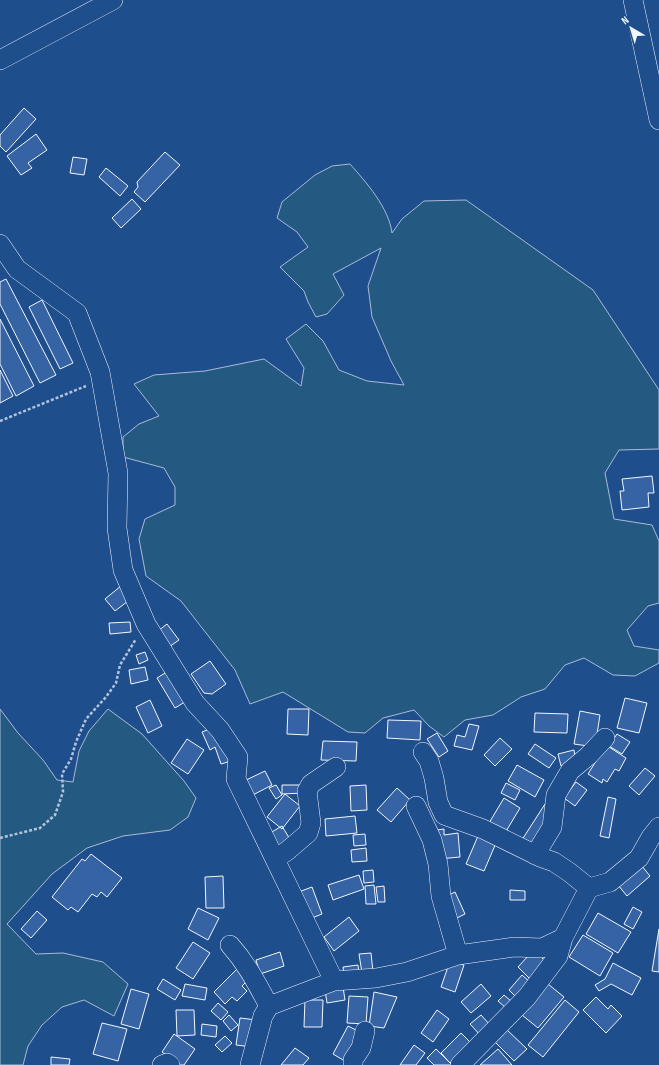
<svg xmlns="http://www.w3.org/2000/svg" width="659" height="1065" font-family="'Sofia Sans Condensed',sans-serif">
<style>
.green{fill:#245a82;stroke:#a8bbd7}
.building{fill:#3563a3;stroke:#f2f6ff}
.lines{fill:none;stroke-linecap:round;stroke-linejoin:round}
.minor-casing{stroke:#f2f6ff;stroke-width:20}
.path{stroke:#b3c4dc;stroke-width:2.5;stroke-dasharray:3 2;stroke-linecap:butt}
.minor{stroke:#1f4e8c;stroke-width:19}
</style>
<rect width="100%" height="100%" fill="#1f4e8c"/>
<!-- green -->
<path class="green" d="M350,164C366,182 389,208 392,233L402,219L424,201L466,200L593,290L659,390V449L619,450L605,473L614,519L652,525L659,541V603L648,606L627,630L634,646L659,650V663L635,676L613,675L584,658L565,665L545,689L521,697L493,715L465,720L444,737L429,726L414,710L383,718L365,733L348,732L283,692L250,704L235,670L181,601L146,576L139,539L145,519L175,505V487L164,468L123,457V437L139,424L159,416L134,384L154,375L205,371L264,359L301,386L304,368L286,339L306,324L323,341L339,370L367,381L404,385L391,361L372,317L368,286L381,248L333,274L344,295L327,314L316,317L308,302L304,291L280,267L308,247L297,232L277,218L282,202L315,175L332,166Z
M0,709L18,733L43,760L57,780L73,782L79,751L89,731L108,709L142,734L184,781L196,798L188,817L170,830L123,836L87,848L52,874L7,924L36,954L63,953L103,962L128,984L114,1016L84,1000L62,1007L42,1025L28,1046L23,1065H0Z"/>
<!-- building -->
<path class="building" d="M24,108L36,119L6,152L0,146V135Z
M36,134L47,150L28,163L32,168L21,175L7,156Z
M165,152L180,165L145,202L134,192L138,187L137,182Z
M73,157L87,159L84,175L70,173Z
M106,168L128,186L120,196L99,177Z
M132,199L141,209L121,228L112,218Z
M6,279L56,375L40,383L0,304V282Z
M42,300L73,363L60,369L29,307Z
M0,319L34,386L16,396L0,364Z
M0,370L13,396L0,403Z
M652,476L654,493H648L649,507L622,510L620,491H624L622,479Z
M121,586L132,598L115,611L105,599Z
M130,622L131,632L110,634L109,623Z
M167,624L179,640L169,647L158,631Z
M145,652L148,660L139,664L136,655Z
M210,661L226,684L212,694L204,693L191,674Z
M145,667L148,680L131,684L129,670Z
M170,670L188,700L175,708L157,678Z
M625,698L647,703L639,733L617,728Z
M150,700L162,726L148,733L136,707Z
M288,709H309L308,735L287,734Z
M580,711L600,715L595,747L574,744Z
M535,713L568,714L567,733L534,732Z
M388,720L421,721L420,740L387,738Z
M469,724L479,726L472,750L454,746L457,735L465,737Z
M212,728L231,761L221,764L215,747L210,750L202,732Z
M437,733L448,751L439,757L427,739Z
M617,734L630,742L622,754L609,746Z
M500,738L512,749L495,766L484,755Z
M187,739L204,750L188,774L171,763Z
M323,741L357,742L356,761L321,760Z
M535,744L556,758L549,768L528,754Z
M606,745L626,758L619,771L615,769L607,782L603,779L602,783L588,774Z
M574,750L576,762L561,766L558,754Z
M517,765L544,780L535,797L508,781Z
M645,768L655,776L639,795L629,786Z
M265,771L272,785L249,797L242,782Z
M576,782L587,790L575,806L564,798Z
M506,783L520,790L515,800L501,793Z
M276,785L282,795L276,799L269,788Z
M282,785H303V793L282,794Z
M366,785L367,810L351,811L350,786Z
M397,788L410,800L391,822L377,810Z
M285,794L300,806L282,829L267,817Z
M608,797L616,799L609,838L600,836Z
M504,798L520,808L505,833L489,823Z
M545,804L553,809L533,851L520,843Z
M355,816L357,833L326,836L325,819Z
M282,826L291,841L279,849L270,833Z
M444,829V835L458,833L460,857L439,859L437,830Z
M365,834L366,845L354,846L353,835Z
M478,836L496,843L484,871L466,864Z
M366,848L367,861L352,862L351,850Z
M91,854L122,878L107,897L101,892L97,897L92,894L78,912L71,907L68,910L52,897L82,859L85,861Z
M641,865L650,876L627,896L618,885Z
M373,870L374,882L364,883L363,871Z
M359,875L364,889L333,900L328,885Z
M223,876L224,908H206L205,877Z
M374,885L376,904H366L365,886Z
M384,886L385,902H378L376,887Z
M312,887L322,914L307,920L296,893Z
M510,890L525,891V900H510Z
M455,892L465,914L455,919L445,897Z
M633,907L642,912L633,929L624,924Z
M198,908L219,918L208,940L188,929Z
M37,911L47,920L31,938L21,929Z
M598,913L631,932L618,953L586,934Z
M349,917L359,931L334,951L324,937Z
M659,929V972L652,971Z
M583,935L613,953L600,976L569,957Z
M193,942L210,953L193,979L176,968Z
M280,952L284,966L260,974L256,960Z
M371,953L373,972L362,973L359,954Z
M537,953L547,963L531,980L518,967L529,955Z
M450,961L464,965L455,992L441,987Z
M613,963L641,978L632,995L611,984L599,991L595,985L605,979Z
M358,965L359,975L344,977L343,967Z
M239,967L250,978L242,986L247,991L237,1001L232,997L225,1004L214,992Z
M522,975L530,982L516,997L509,990Z
M163,979L181,990L175,1000L157,989Z
M185,984L207,988L205,1000L182,996Z
M481,984L491,996L471,1013L461,1002Z
M548,984L564,997L538,1028L522,1015Z
M343,987L345,1000L327,1003L325,990Z
M131,989L149,994L139,1029L121,1024Z
M374,992L397,997L384,1028L369,1026Z
M504,995L512,1002L506,1008L498,1001Z
M349,996L368,997L366,1024L347,1023Z
M596,997L608,1009L611,1005L622,1016L606,1033L583,1010Z
M305,1000H323L322,1027H304Z
M565,1000L579,1012L543,1057L528,1045Z
M218,1003L228,1012L221,1020L211,1011Z
M176,1010H194L195,1035L177,1036Z
M437,1010L449,1019L433,1042L421,1033Z
M229,1015L238,1025L231,1031L223,1021Z
M481,1015L491,1026L481,1036L470,1024Z
M240,1018L257,1020L253,1047L236,1045Z
M102,1023L127,1029L118,1061L93,1054Z
M202,1024L217,1026L216,1037L201,1035Z
M348,1026L364,1034L348,1063L333,1054Z
M505,1028L527,1049L514,1061L493,1040Z
M461,1033L471,1043L450,1063L441,1053Z
M174,1034L195,1049L184,1065H180L162,1052Z
M225,1036L232,1043L222,1052L215,1045Z
M414,1045L425,1053L416,1065H400Z
M295,1048L309,1058L303,1065H281Z
M436,1049L452,1065H434L427,1058Z
M498,1049L512,1065H480Z
M51,1057L70,1059L69,1065H51Z"/>
<g class="lines">
<!-- minor casing -->
<g class="minor-casing">
<path id="minor" d="M633,0L659,120
M0,60L113,0
M0,244L17,269L77,313L100,372L118,473L117,528L123,570L146,624L195,703L220,730L238,757L236,779L334,981
M423,752L429,761L434,778L438,802L444,815L483,829L540,857L554,862L569,872L589,888
M416,806L432,840L438,864L441,896L458,955
M535,855L552,827L556,795L570,771L588,756L605,738
M275,859L287,851L308,833L311,823L307,791L311,784L336,767
M230,945C247,964 257,984 269,1006
M162,1065L167,1063L170,1065
M250,1065L263,1016L269,1006L334,981L376,978L407,972L458,955L514,947L542,948L563,938L589,888L610,882L639,858L651,837L659,827
M353,1065V1060L361,1048L365,1031
M460,1065L527,997L558,956L563,938"/>
</g>
<!-- path -->
<path class="path" d="M0,421L86,386
M0,838L40,828L55,815L63,792L62,774L71,759L76,742L86,719L106,697L116,683L120,665L136,639"/>
<!-- minor -->
<use href="#minor" class="minor"/>
</g>
<!-- north arrow -->
<g transform="translate(631 28) rotate(322)" stroke="#1f4e8c" stroke-width="3" paint-order="stroke">
<path d="M0-3L7 15L0 10L-7 15Z" fill="#f2f6ff"/>
<text y="-6" font-size="11" font-weight="bold" text-anchor="middle" fill="#f2f6ff">N</text>
</g>
</svg>
